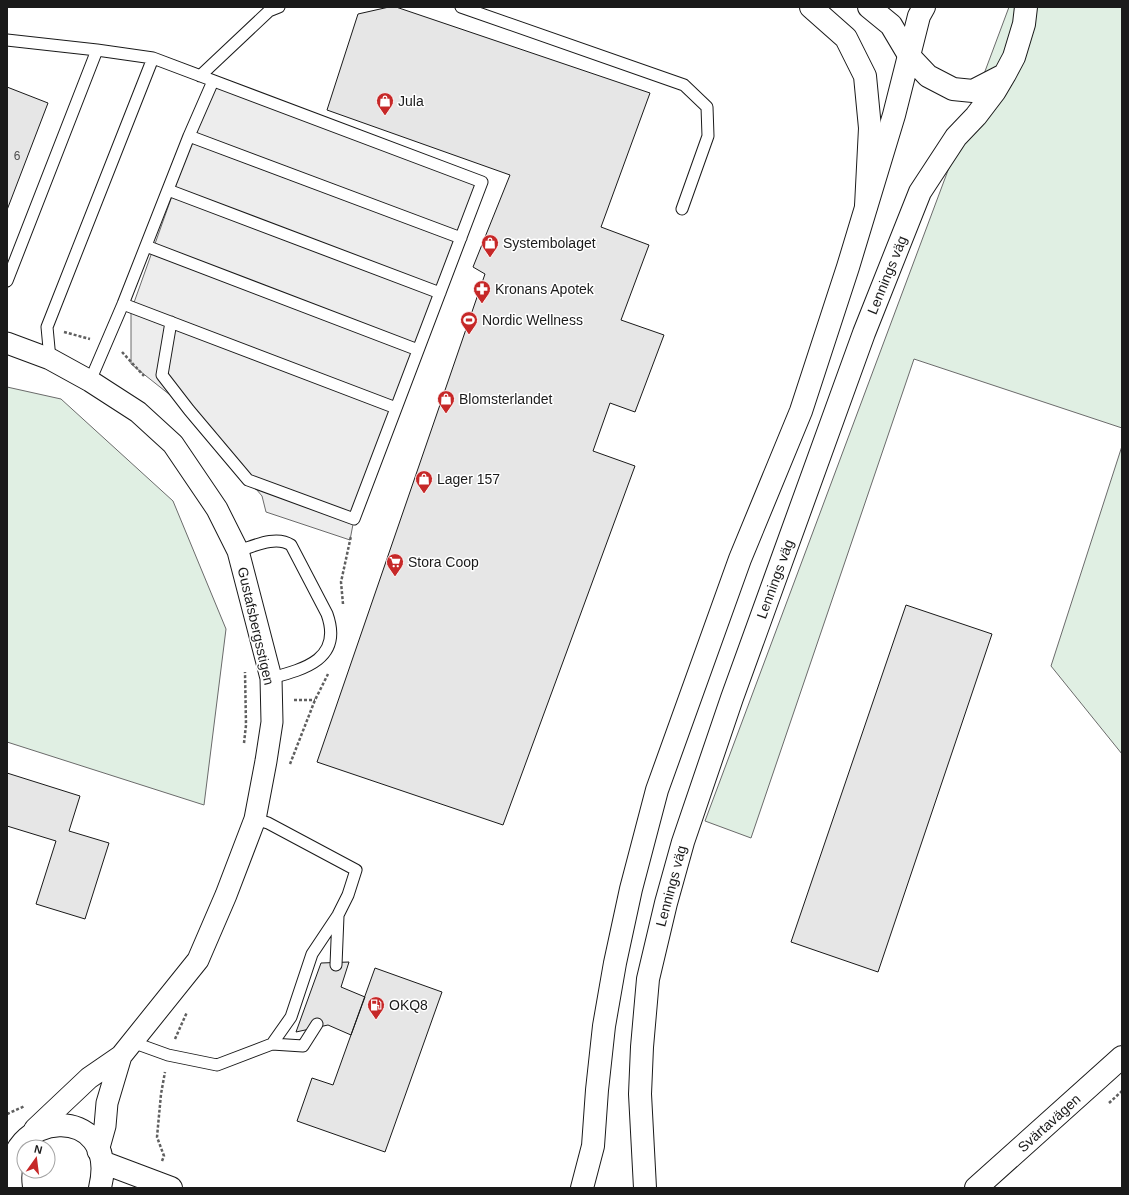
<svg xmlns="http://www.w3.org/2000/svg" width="1129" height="1195" font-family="Arial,sans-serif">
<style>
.green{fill:#e0efe3;stroke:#6a6a6a}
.parking{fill:#ededed;stroke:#6a6a6a}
.building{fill:#e6e6e6;stroke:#1a1a1a}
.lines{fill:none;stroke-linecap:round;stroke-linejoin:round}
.service-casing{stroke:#1a1a1a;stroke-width:13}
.minor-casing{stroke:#1a1a1a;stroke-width:23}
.tertiary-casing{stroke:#1a1a1a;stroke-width:24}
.secondary-casing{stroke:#1a1a1a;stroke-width:24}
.motorway-casing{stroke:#1a1a1a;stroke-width:24}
.path{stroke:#5f5f5f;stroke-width:2.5;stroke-dasharray:3 2;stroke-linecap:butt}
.service{stroke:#fff;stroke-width:11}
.minor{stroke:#fff;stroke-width:21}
.tertiary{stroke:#fff;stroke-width:22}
.secondary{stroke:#fff;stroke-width:22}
.motorway{stroke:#fff;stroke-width:22}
.labels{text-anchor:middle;stroke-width:3;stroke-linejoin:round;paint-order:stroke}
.number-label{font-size:12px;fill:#4d4d4d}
.poi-label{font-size:14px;fill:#1a1a1a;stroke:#fff;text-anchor:start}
.street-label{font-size:14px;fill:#1a1a1a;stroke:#fff}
</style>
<rect width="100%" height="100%" fill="#fff"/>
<!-- green -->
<path class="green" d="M1009,7H1122V428L914,359L751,838L705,821Z
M7,387L61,399L173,501L226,629L204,805L7,742Z
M1122,446V754L1051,666Z"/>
<!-- parking -->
<path class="parking" d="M213,81L482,182L354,519L350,540L266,512L262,496L189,410L131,364V311Z"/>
<!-- building -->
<path class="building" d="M389,7H396L650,93L601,227L649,245L621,320L664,335L635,412L610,403L593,451L635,466L503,825L317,762L485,274L473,267L510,175L327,110L358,14Z
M7,87L48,103L7,210Z
M906,605L992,634L878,972L791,942Z
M7,773L80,796L69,831L109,843L85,919L36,904L56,841L7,826Z
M349,962L341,987L365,997L351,1035L328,1025L296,1032L321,963Z
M375,968L442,992L385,1152L297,1121L312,1078L333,1085Z"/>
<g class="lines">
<!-- service casing -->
<g class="service-casing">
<path id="service" d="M461,7L684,85L707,107L708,136L682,209
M7,40L97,50L153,58L482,182L354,519L248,480L189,410L162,375L171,322
M200,76L269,11L279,7
M189,136L461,238
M168,190L440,293
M146,246L418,350
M7,281L97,50
M123,304L396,408
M50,359L47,327L153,58
M90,381L123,304L189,136L213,81
M238,551C254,546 276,535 291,545L327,614C343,659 305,669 271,678
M336,965L338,916
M132,1042L168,1055L217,1065L272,1044L291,1017L312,954L338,915L348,895L356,870L268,823L255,819
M272,1044L303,1046L317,1024"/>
</g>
<!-- minor casing -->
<g class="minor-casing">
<path id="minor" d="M7,343L50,359L90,381L138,412L173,444L217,509L238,551L271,678L272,722L266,761L255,819L226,895L198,960L121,1056L89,1078L35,1129
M98,1151L105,1126L107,1103L121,1056"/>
</g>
<!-- tertiary casing -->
<g class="tertiary-casing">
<path id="tertiary" d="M102,1162L171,1188
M11,1188C0,1108 121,1101 100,1188"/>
</g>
<!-- secondary casing -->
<g class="secondary-casing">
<path id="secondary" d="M910,57L928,76L953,89L973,91L1004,75
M582,1188L593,1146L597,1090L604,1026L615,963L631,889L657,790L740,559L801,411L848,267L894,115L919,16L924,7
M645,1188L640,1094L642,1047L648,979L666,903L683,842L732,698L864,333L920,192L956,137L976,116L995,91L1005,74L1014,57L1024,24L1026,7
M976,1188L1122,1057"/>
</g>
<!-- motorway casing -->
<g class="motorway-casing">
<path id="motorway" d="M811,7L846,38L865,76L870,128L866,206
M869,7L891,25L910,57"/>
</g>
<!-- path -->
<path class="path" d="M64,332L90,339
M122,352L144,376
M343,604L341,582L351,536
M294,700H315
M244,743L246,725L245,672
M290,764L315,700L328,674
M175,1039L187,1012
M1109,1103L1122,1091
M7,1114L25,1106
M162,1161L164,1156L157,1137L161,1094L165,1072"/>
<!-- service -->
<use href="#service" class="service"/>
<!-- minor -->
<use href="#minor" class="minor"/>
<!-- tertiary -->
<use href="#tertiary" class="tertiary"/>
<!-- secondary -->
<use href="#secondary" class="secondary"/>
<!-- motorway -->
<use href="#motorway" class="motorway"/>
</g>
<!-- icons -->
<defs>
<g id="shop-pin" transform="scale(0.9)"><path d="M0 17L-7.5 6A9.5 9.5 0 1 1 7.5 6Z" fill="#c62828" stroke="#fff"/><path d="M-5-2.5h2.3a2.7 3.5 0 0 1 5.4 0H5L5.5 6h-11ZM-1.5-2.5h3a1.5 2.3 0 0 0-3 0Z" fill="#fff"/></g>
<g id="pharmacy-pin" transform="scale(0.9)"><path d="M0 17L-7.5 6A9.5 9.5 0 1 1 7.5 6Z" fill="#c62828" stroke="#fff"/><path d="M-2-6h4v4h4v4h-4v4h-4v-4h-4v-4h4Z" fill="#fff"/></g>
<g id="stadium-pin" transform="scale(0.9)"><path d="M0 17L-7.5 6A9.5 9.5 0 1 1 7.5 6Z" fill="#c62828" stroke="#fff"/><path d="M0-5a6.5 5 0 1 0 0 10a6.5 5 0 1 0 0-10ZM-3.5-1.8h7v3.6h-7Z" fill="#fff"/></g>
<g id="supermarket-pin" transform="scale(0.9)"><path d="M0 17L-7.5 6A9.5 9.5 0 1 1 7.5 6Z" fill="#c62828" stroke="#fff"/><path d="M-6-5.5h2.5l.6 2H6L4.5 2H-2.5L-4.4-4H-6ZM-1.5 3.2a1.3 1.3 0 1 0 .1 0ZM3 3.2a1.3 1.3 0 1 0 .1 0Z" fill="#fff"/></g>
<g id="fuel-pin" transform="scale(0.9)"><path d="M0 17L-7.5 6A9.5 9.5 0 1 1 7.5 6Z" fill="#c62828" stroke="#fff"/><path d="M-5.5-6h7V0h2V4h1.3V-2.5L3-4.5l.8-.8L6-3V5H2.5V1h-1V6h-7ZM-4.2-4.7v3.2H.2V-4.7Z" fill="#fff"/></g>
</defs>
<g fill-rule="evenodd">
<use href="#shop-pin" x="385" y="101"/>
<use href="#shop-pin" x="490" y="243"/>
<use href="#pharmacy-pin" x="482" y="289"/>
<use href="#stadium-pin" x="469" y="320"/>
<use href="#shop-pin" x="446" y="399"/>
<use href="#shop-pin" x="424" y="479"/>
<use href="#supermarket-pin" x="395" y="562"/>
<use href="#fuel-pin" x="376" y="1005"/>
</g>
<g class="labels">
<!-- number labels -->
<g class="number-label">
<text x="17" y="160">6</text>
</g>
<!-- poi labels -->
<g class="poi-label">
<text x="398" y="106">Jula</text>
<text x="503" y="248">Systembolaget</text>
<text x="495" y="294">Kronans Apotek</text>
<text x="482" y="325">Nordic Wellness</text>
<text x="459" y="404">Blomsterlandet</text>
<text x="437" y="484">Lager 157</text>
<text x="408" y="567">Stora Coop</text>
<text x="389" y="1010">OKQ8</text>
</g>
<!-- street labels -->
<g class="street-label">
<text transform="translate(887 275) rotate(-68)" y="5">Lennings väg</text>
<text transform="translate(775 579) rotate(-70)" y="5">Lennings väg</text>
<text transform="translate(256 626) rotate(77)" y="5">Gustafsbergsstigen</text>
<text transform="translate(671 886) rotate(-75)" y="5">Lennings väg</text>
<text transform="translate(1049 1123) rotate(-42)" y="5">Svärtavägen</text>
</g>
</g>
<!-- border -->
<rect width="1129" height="1195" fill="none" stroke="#1a1a1a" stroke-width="16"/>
<!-- north arrow -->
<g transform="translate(36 1159) rotate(14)"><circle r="19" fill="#ffffff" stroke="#a3a3a3"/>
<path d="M0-3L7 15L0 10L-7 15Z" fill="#c62828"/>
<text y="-6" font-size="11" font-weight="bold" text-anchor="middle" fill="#1a1a1a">N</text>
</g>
</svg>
